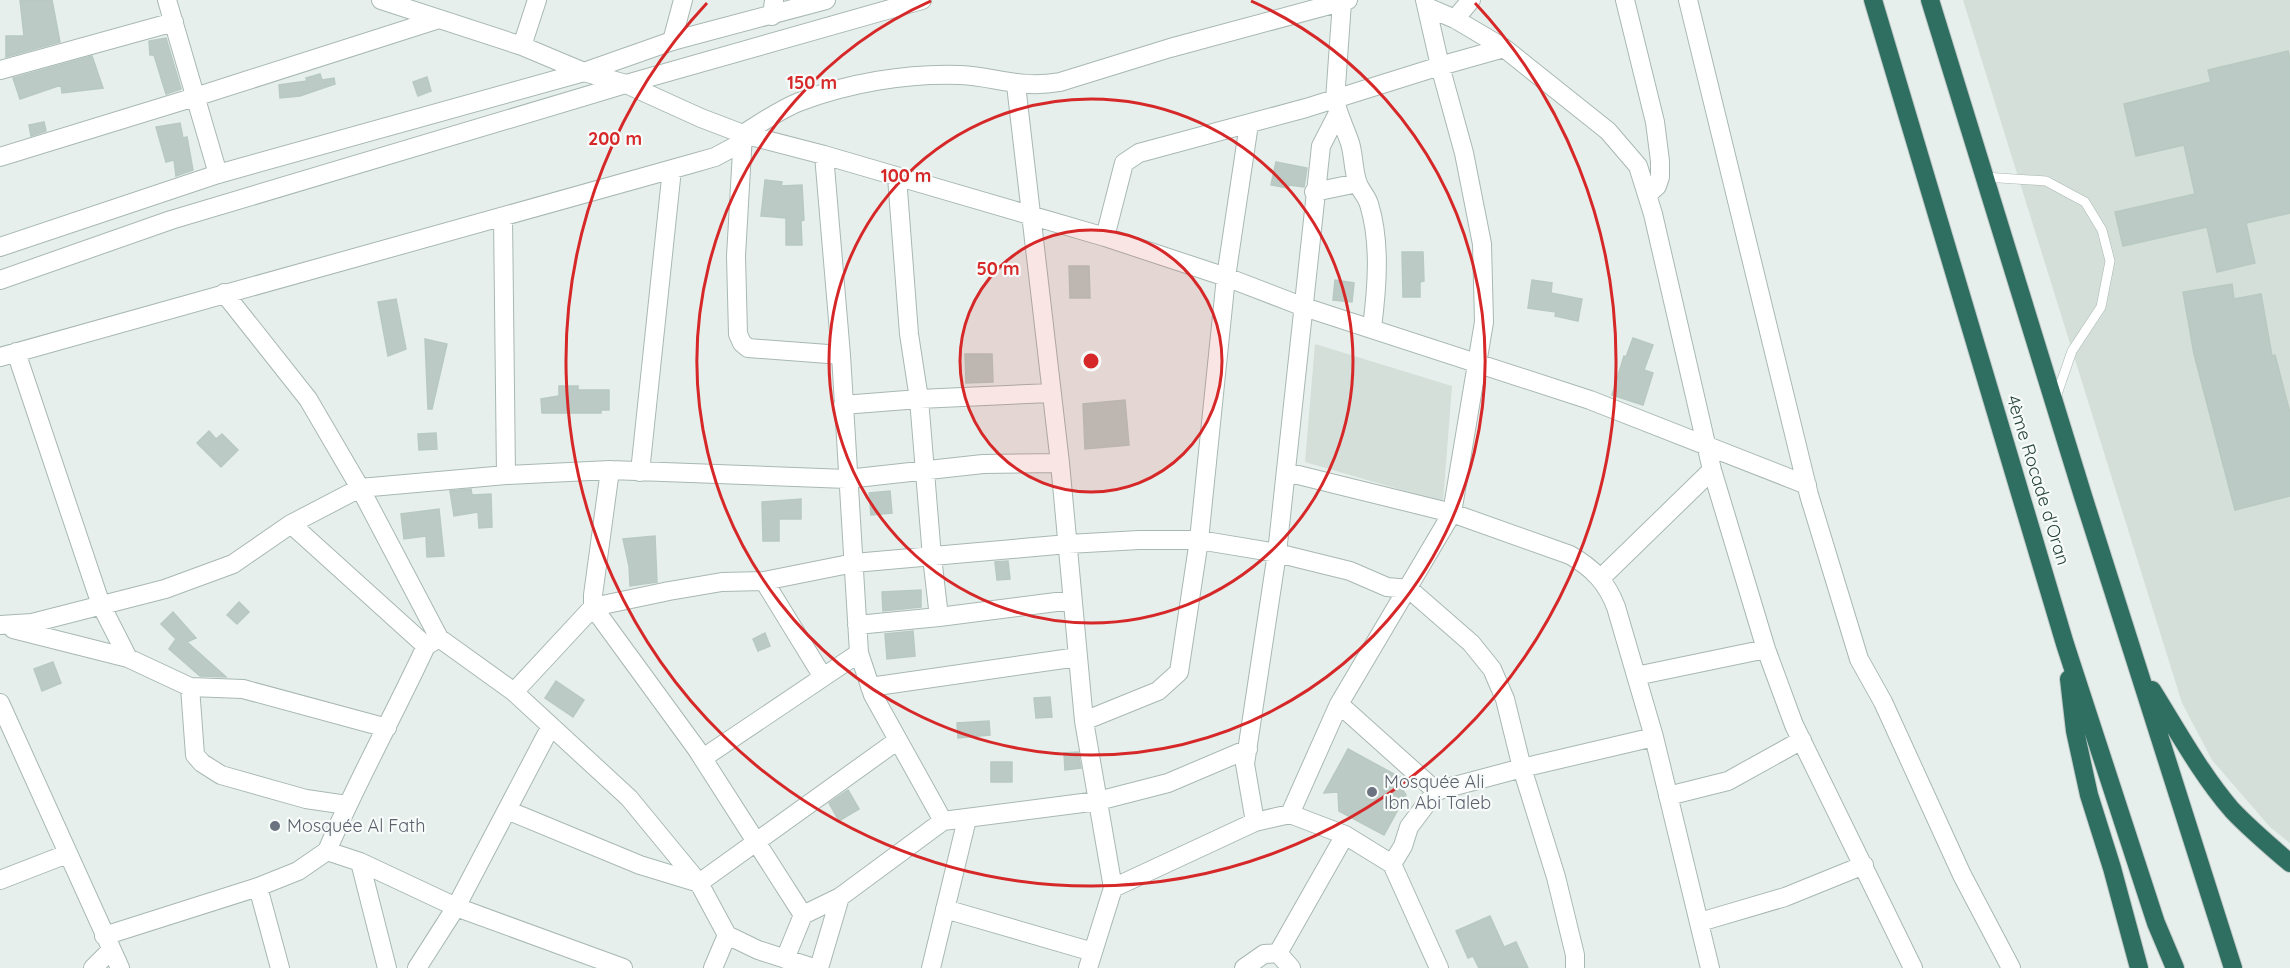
<svg xmlns="http://www.w3.org/2000/svg" width="2290" height="968" font-family="Quicksand,sans-serif">
<style>
.built{fill:#d4dfda}
.building{fill:#bbcac4;stroke:#b8c9c2;stroke-width:1.5}
.lines{fill:none;stroke-linecap:round;stroke-linejoin:round}
.service-casing{stroke:#a8b8b2;stroke-width:10}
.minor-casing{stroke:#a8b8b2;stroke-width:20}
.tertiary-casing{stroke:#a8b8b2;stroke-width:20}
.motorway-casing{stroke:#c2cac8;stroke-width:20}
.service{stroke:#fff;stroke-width:9}
.minor{stroke:#fff;stroke-width:18}
.tertiary{stroke:#fff;stroke-width:18}
.motorway{stroke:#2f6f62;stroke-width:18}
.ring{fill:none;stroke:#d62828;stroke-width:3}
.worship-dot{fill:#6b7280;stroke:#f7fbf9;stroke-width:2}
.labels{text-anchor:middle;stroke-width:4.5;stroke-linejoin:round;paint-order:stroke}
.street-label{font-size:18px;fill:#24423a;stroke:#f7fbf9}
.worship-label{font-size:18px;fill:#5b616d;stroke:#f7fbf9;text-anchor:start}
.centre{fill:#d62828;stroke:#f7fbf9;stroke-width:3}
.ring-label{font-size:18px;text-anchor:middle;font-weight:bold;fill:#d62828;stroke:#f7fbf9;stroke-width:4.5;stroke-linejoin:round;paint-order:stroke}
</style>
<rect width="100%" height="100%" fill="#e6efeb"/>
<!-- built -->
<path class="built" d="M1963,0H2290V843L2270,827L2212,760L2182,703Z
M1315,344L1452,386L1443,502L1305,462Z"/>
<!-- building -->
<path class="building" d="M20,0H52L60,42L6,57V36H24Z
M166,38L181,89L166,94L154,55H150L149,41Z
M2288,51L2290,60V213L2246,223L2255,263L2217,272L2207,227L2123,246L2115,212L2195,194L2184,145L2136,156L2124,104L2211,82L2208,70Z
M92,56L103,88L62,93L61,85L20,99L13,78Z
M320,74L322,80L334,78L335,84L300,96L280,98L279,85L307,81L306,78Z
M427,77L431,91L418,96L413,82Z
M44,122L46,131L31,136L29,125Z
M180,123L183,138L187,137L193,170L176,176L174,160L166,162L156,127Z
M1276,162L1307,168L1304,187L1289,185L1288,188L1271,185Z
M765,180L782,182L781,186L802,185L804,220L801,221L802,245H786V218L761,216Z
M1402,252H1423L1424,281L1420,282V297H1403Z
M1069,266H1089L1090,298H1070Z
M1335,280L1354,283L1352,302L1333,300Z
M1532,280L1552,283L1551,293L1582,299L1578,321L1555,316L1556,312L1528,308Z
M2232,284L2234,299L2261,294L2272,356L2275,355L2290,413V496L2235,510L2194,354L2183,292Z
M396,299L406,349L388,356L378,302Z
M1633,338L1653,345L1644,370L1653,373L1643,405L1612,395L1624,356L1626,357Z
M425,339L447,344L432,409H428Z
M965,354H992L993,382L966,383Z
M559,386H578V390H609V410H601V413H542L541,399L559,396Z
M1125,400L1129,445L1085,449L1083,404Z
M209,431L216,439L222,434L238,450L221,467L197,443Z
M436,433L437,449L419,450L418,434Z
M471,489L472,495L491,494L492,527L479,528L478,512L454,516L450,491Z
M890,491L892,513L871,515L869,493Z
M801,499V519H779V541H763L762,502Z
M439,509L444,556L427,557L426,536L404,539L401,514Z
M655,536L657,582L630,586L629,566L623,539Z
M1008,561L1010,579L997,580L995,562Z
M921,590V607L883,611L882,592Z
M239,602L249,612L237,624L227,615Z
M173,612L196,638L187,642L226,677L200,676L169,649L176,639L161,624Z
M913,631L915,656L887,659L885,634Z
M765,633L770,646L758,651L753,639Z
M53,662L61,683L42,691L34,669Z
M556,681L584,700L573,717L545,698Z
M1050,697L1052,717L1036,718L1034,698Z
M989,721L990,735L958,738L957,723Z
M1348,749L1405,780L1401,787L1406,795L1384,835L1339,811L1338,792L1324,793Z
M1078,752L1081,768L1065,770L1064,753Z
M991,762H1012V782H991Z
M848,790L859,809L839,821L829,803Z
M1490,916L1504,947L1516,942L1528,968H1479L1473,956L1468,958L1456,931Z"/>
<g class="lines">
<!-- service casing -->
<g class="service-casing">
<path id="service" d="M1984,177L2046,181L2085,202L2102,230L2110,261L2101,307L2072,351L2055,400"/>
</g>
<!-- minor casing -->
<g class="minor-casing">
<path id="minor" d="M167,0L218,174
M381,0L522,46L584,72L626,84L701,118L743,134L824,155L1105,237L1226,277L1304,307L1590,400L1807,485
M1625,0L1655,122L1660,161V177L1657,186L1647,195
M1688,0L1809,495L1859,659L1883,702L1962,875L2011,968
M1342,2L1335,100C1338,115 1345,128 1350,143C1354,156 1353,171 1358,184C1361,191 1367,197 1369,204C1381,243 1377,288 1372,328
M1427,7L1455,19L1504,48L1608,131L1638,166L1653,214L1712,470L1766,649L1794,725L1913,968
M772,16L774,0
M1455,19L1471,0
M672,41L683,0
M522,46L537,0
M0,70L174,22
M1016,85L1060,463L1084,721L1113,888L1088,968
M824,155L841,355L859,653L873,695L943,821
M0,157L195,97L436,20
M897,177L909,334L919,399L932,557L939,617
M1314,192L1358,183
M503,217L506,475
M1105,237L1124,163L1139,153L1306,108L1440,66L1504,48
M224,293L308,399L360,488L439,638L514,692L629,798L699,883L727,935L758,950L814,968
M16,352L101,605L128,658
M841,355L748,348L742,343L738,334L736,256L743,134C761,123 779,110 799,102C848,83 907,73 960,75C998,77 1019,89 1060,82L1170,48L1348,0
M0,357L694,163L715,157L743,142
M843,405L919,399L1051,393
M610,470L593,595V607L696,748L803,915
M640,472L672,169
M1286,472L1452,513L1570,555C1593,568 1607,583 1616,607L1654,737L1710,968
M291,524L426,646
M1601,578L1712,470
M764,581L823,677
M0,625L32,623L165,589L233,564L291,524L360,488L506,475L610,470L847,479L983,464L1060,463
M857,625L939,617L1072,600
M13,629L128,658L190,687L243,689L387,728
M1636,676L1766,649
M190,687L195,755L202,763L221,775L306,799L347,805
M870,687L1078,657
M514,692L593,607L669,591L722,582L764,581L854,563L1068,544L1139,540H1199L1277,553L1350,571L1387,587L1409,589L1471,643L1492,669L1505,699L1522,768L1556,877L1575,955V968
M0,703L120,968
M1339,704L1436,791L1522,768L1654,737
M1084,721L1158,691L1179,672L1199,540L1226,277L1249,124
M703,758L859,653
M1668,796L1728,781L1802,740
M507,810L640,865L699,883L898,740
M1290,814L1339,704L1452,513L1484,322L1482,244L1464,153L1440,66L1425,0
M1255,822L1245,764L1277,553L1321,146L1338,113
M327,851C357,781 394,715 426,646L439,638
M360,862L387,968
M1392,864L1403,846L1409,827L1436,791
M0,880L67,854
M258,887L280,968
M1113,888L1255,822L1290,814L1345,835L1392,864L1439,968
M945,909L1093,952
M1700,922L1785,897L1864,865
M104,936L258,887L298,871L327,851L360,862L456,907L623,968
M1278,953L1345,835
M785,959L803,915L840,897L943,821L1098,801L1168,783L1248,749
M93,968L111,950
M417,968L456,907L551,726
M713,968L727,935
M819,968L840,897
M931,968L967,819
M1244,968L1264,954L1278,953L1291,968"/>
</g>
<!-- tertiary casing -->
<g class="tertiary-casing">
<path id="tertiary" d="M0,247L218,174L584,72L672,41L826,0
M0,280L171,220L626,84L922,0"/>
</g>
<!-- motorway casing -->
<g class="motorway-casing">
<path id="motorway" d="M1873,0L2065,644L2156,923L2175,968
M1930,0L2083,496L2233,968
M2069,679L2075,731L2089,795L2112,868L2139,968
M2152,690C2177,730 2201,774 2232,810C2250,829 2270,846 2290,863"/>
</g>
<!-- service -->
<use href="#service" class="service"/>
<!-- minor -->
<use href="#minor" class="minor"/>
<!-- tertiary -->
<use href="#tertiary" class="tertiary"/>
<!-- motorway -->
<use href="#motorway" class="motorway"/>
</g>
<!-- distance rings -->
<circle cx="1091" cy="361" r="131" fill="#d62828" fill-opacity=".12"/>
<g class="ring">
<circle cx="1091" cy="361" r="131"/>
<circle cx="1091" cy="361" r="262"/>
<path d="M1251 1A394 394 0 1 1 931 1"/>
<path d="M1475 3A525 525 0 1 1 707 3"/>
</g>
<!-- markers -->
<g class="worship-dot">
<circle cx="1372" cy="792" r="6"/>
<circle cx="275" cy="826" r="6"/>
</g>
<g class="labels">
<!-- street labels -->
<g class="street-label">
<text transform="translate(2038 480) rotate(73)" y="6">4ème Rocade d'Oran</text>
</g>
<!-- worship labels -->
<g class="worship-label">
<text x="1384" y="788">Mosquée Ali<tspan x="1384" dy="21">Ibn Abi Taleb</tspan></text>
<text x="287" y="832">Mosquée Al Fath</text>
</g>
</g>
<circle cx="1091" cy="361" r="9" class="centre"/>
<g class="ring-label">
<text x="812" y="89">150 m</text>
<text x="615" y="145">200 m</text>
<text x="906" y="182">100 m</text>
<text x="998" y="275">50 m</text>
</g>
</svg>
